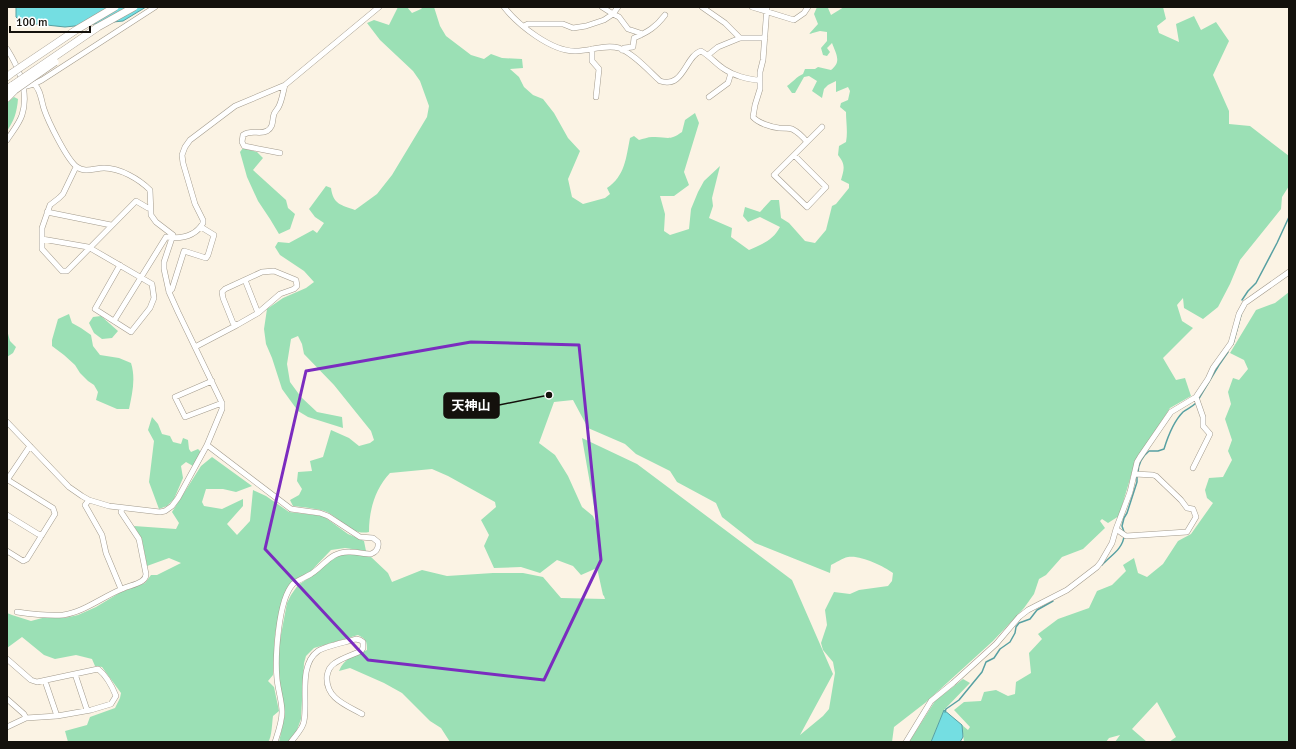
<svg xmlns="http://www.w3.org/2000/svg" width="1296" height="749" font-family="Signika,'Noto Sans JP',sans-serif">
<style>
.green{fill:#9be0b5;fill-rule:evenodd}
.water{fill:#74dee2;stroke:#57a0a2}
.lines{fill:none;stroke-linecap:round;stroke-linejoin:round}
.stream{stroke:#57a0a2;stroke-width:1.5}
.minor-casing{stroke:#a29a8c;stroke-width:6}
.highway-casing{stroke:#a29a8c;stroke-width:8}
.minor{stroke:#fff;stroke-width:5}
.highway{stroke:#fff;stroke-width:7}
.highway-bridge-casing{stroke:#a29a8c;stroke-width:8;stroke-linecap:butt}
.highway-bridge{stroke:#fff;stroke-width:7}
.marked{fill:none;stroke:#7b2cbf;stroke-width:3;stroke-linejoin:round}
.leader{fill:none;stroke:#14110c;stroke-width:1.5}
.callout-dot{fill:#14110c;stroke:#fff;stroke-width:1.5}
.callout{fill:#14110c;stroke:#14110c;stroke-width:1.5}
.callout-label{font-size:13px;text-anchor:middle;font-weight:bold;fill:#fff}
</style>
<rect width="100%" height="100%" fill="#fbf3e4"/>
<!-- green -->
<path class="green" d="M398,7H407L412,13L421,9L423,7H434L440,26L446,36L471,55L484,59L491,54L502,58L522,59L523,68L510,69L519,77L524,87L533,95L543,99L554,113L568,138L580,151L568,179L572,197L583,204L605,198L610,194L607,188C625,176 626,158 630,138L634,136L639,140C643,139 648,137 652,137C667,136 668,142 682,132L685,120L695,113L699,123L684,172L689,185L674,196H660L665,214L664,231L670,235L689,229L691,209L698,192L704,181L720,166L712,198L713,206L709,218L732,228L731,237L749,250C763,244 773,240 780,227L760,217L748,222L743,216L745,207L760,212L771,200H779L781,218L789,223L805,241L815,243L826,230L832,206L836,204L849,188V184L841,180C844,169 846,165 838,155L839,146L846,142C848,132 846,122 846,112L840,107L841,103L848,100L850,91L848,87L836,92V81L828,85L824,89L822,98L812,91L817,81L809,76L804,77L795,93H792L787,86C793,82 796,77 803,74L805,69H815L818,67L831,70C842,62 836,54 832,43L827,48L830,52L827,56L823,55L821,48L827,41V32L820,31L809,34L818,24L814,14L817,7L828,8L831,15L844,7H1163L1166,19L1157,26L1159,33L1179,42L1176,24L1194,16L1201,30L1216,22L1229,41L1213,75L1229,111V124L1250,126L1289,156V186L1282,197L1281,209L1240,260L1230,284L1218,307L1203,319L1184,308L1183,298L1177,305L1182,321L1193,328L1163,358L1176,380L1185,378L1191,396L1170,408L1135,462L1119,516L1108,523L1102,519L1100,521L1105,528L1083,549L1062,557L1046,575L1039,579L1034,594L1024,608L993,641L925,703L894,727L892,742H450L441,728L430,721L402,693L384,683L350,668L339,671C344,658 355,655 367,650C367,641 366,639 358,635L314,648L306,656L304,663L301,719L297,730L290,742H279L285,714L279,678V645L287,603L291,595L298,585L315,574L335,556L352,553L370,556L388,573L392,582L422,570L447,576L493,573H523L543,577L561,598L605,599L604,596L603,595L597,568L581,575L573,566L557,560L540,573L521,567L494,568L484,546L489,535L481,520L496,507L495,502L448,476L432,469L390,473C375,489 369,510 369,532C352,536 341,519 327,512C320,509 302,507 293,506L290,500L299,495L302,489L297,481L298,472L312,471L310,461L323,457L331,430L349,438L359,446L370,443L374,440L371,431L334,385L304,354L302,344L298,336L291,339L287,364L290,382L301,397L317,412L342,417L343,428L308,417L298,411L282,389L272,358L266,344L264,329L267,309L283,298L306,288L314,282L304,271L280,255L275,247L278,242L289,243L313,230L317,233L324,223L315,217L309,209L326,186L331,188C333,204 341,205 355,210L377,194L392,175L427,117L429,106L420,81L413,71L380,40L367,23L374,20L389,25ZM573,400L588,428L625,444L636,454L670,471L677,482L716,503L722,517L755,543L830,573L831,565C836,563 842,558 848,557C861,555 883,566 893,573L892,581L888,586L859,590L850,594L834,592L825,610L827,625L821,643L823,650L833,662L835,673L829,709L823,716L800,735L833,674L792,580L637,464L582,438L595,512L596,523L593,516L582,507L568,476L555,455L539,443L554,402Z
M14,97L18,99C17,112 14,121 7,131V106L8,102Z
M243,148L257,152L263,158L253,170L286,200L288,208L295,214L290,229L279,234L270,219L258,201L247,177L240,152Z
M1289,292V742H1169L1176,737L1157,702L1132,729L1147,742H1115L1120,735L1109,738L1106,742H964L962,725L968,730L970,727L954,710L964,702L981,701L984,692L996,690L1008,696L1015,694L1016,682L1031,673L1029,653L1042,639L1038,634L1058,619L1089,608L1097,591L1112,585L1126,571L1123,565L1134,558L1138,573L1147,577L1163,564L1178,541L1191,534L1213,503L1207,498L1205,490L1209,478L1223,477L1232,460L1228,451L1232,440L1225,419L1231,404L1228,392L1233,378L1239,380L1248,369L1244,360L1230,353L1256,310L1275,303Z
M69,314L72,323L81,328L91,335L93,346L100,355L119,358L131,363C136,379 132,394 129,409H117L96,400L98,392L94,385L88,381L80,373L75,365L64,355L52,346V340L58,319Z
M101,316L118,331L112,338L102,339L94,333L89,323L93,317Z
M7,330L10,341L16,347L13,353L7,357Z
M152,417L158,424L162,434L170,436L173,442L181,444L183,438L188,440L189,449L191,452L198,449L201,452L193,466L186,462L181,466L183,478L174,499L167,506L159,509L149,482L154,441L148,430Z
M212,457L252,486L236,492L223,489H206L202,502L204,506L222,509L243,499V506L227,524L237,535L250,521L253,490L266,496L289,512L323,516L348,534L364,541L366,551L345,548L331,550L311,571L296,579L289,585L285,593L282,604L275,634L273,675L268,681L274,687L279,711L273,716C272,722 272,738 268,742H68L65,731L87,725L90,717L115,708L120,698L121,693L102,667L95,666L92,659L76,655L55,659L44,655L22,637L7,648V613L12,615L31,621L46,617L65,618L78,615L96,607L121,592L145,583L151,575H157L181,563L169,558L147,566L142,540L134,526L176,529L179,523L172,512L201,466Z
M963,679L970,683L944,710L931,742H909L935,701Z"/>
<!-- water -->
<path class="water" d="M16,7H146L123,21L65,27L37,24L25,26L16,17Z
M944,710L962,725L963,737L960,742H931Z"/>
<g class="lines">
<!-- stream -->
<path class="stream" d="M1242,300L1248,291L1256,283L1277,243L1289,217
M1233,344L1241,315
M1198,400L1219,365L1228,352
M1138,473C1138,464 1143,456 1149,451H1158L1164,449C1168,436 1174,421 1183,412C1187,409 1192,407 1196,403
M1124,532L1122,526L1124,518L1127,513L1137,482V476
M1102,565C1110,556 1123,549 1124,536
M945,712L946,709L959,700L982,672L986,662L994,658L1000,649L1010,642L1015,633L1016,627L1019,623L1030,619L1037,610L1053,601"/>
<!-- minor casing -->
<g class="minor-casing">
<path id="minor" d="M504,7C518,25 552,52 576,51C590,51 605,44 619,48C633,53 649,71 660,81C684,89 685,56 701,51C710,56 716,64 724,69C733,75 748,80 760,80
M602,7L613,14L618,7
M702,7L725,23L740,38
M752,7L794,20L804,13L808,7
M767,7L763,60L760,72V89L755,105L753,117C758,123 771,127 779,128C784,128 788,128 792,129C798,132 803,137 807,142
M524,26L528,24H563L573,28L586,26L604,20L613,14L619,17L628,29L640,33L641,35
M7,49C19,68 29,93 22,115C19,124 12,132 7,140
M592,49V61L599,69L596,97
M622,50L624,48L633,47L634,38C648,32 656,27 665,15
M708,55L718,47L740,38H765
M34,84L42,80L155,7
M709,97L728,83L731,73
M280,153L244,146L242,142L243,135C252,129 259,135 267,131C274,127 272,120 274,114C275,111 278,109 279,106C282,100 283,92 285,85
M794,155L826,187L807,207L774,175L822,127
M76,167L63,194L59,198L50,205L42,228V249L62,271H67L136,201L148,208H150
M47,212L111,225V226
M42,239L88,247L90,248L152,284L154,298L150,308L131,332L95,309L120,265
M245,280L258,313
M169,292L172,289L184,251L206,258L208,255L214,235L201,227
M114,321L166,237C180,239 195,237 203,223V220L195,204L183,163L182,155L185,147L190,140L235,106L285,85L379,7
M195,347L237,325L258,313L280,294L294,289L297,286L296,280L274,271L262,272L225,289L222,292L223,298L233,323L237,325
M212,381L175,397L185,417L222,403
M7,422L69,487L82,496L89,500L109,506L160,512L165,511L172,506L178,498L207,445L222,409V403L178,312L169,292L164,269V262L173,235L156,222L151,215L150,190C139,179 120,168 104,168C95,168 85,173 77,167C67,160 48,121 44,109C41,100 41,90 34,84L23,87
M207,445L291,509L320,513L328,516L360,537L373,538L378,542C379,548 376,552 371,554C364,554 357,552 350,552C331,551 325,565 311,574C306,577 298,580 293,584C278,600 275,658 277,679C278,690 282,701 282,712C282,722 278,733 275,742
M1193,468L1210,434L1203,426V417L1196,397
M7,480L30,446
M89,500L85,505L102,535L106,553L121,589
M7,515L38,534L42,535
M1116,529L1126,536L1187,532L1196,517L1193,509L1187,508L1181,500L1156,476L1153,475L1135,474
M7,551L23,561L27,559L55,514L53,508L8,480
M17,612C31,614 48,616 63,615C84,612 102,597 122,589C128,586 136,585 142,581C145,579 146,577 146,574L139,539L121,512L122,508
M7,659L31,680L37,682L98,669C107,676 112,686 116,696L111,704L91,710L57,716L26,718L7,727
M75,674L87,710
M45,681L57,716
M7,699L24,714L26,718
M291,742C295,736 303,729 304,721C308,701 298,665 318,651C325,646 347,642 356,639L360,640L363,642V648L361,651C352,655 342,658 335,663C330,666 328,670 327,676C325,698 346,705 362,714
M906,742L931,701L953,683L996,644L1019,617L1028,610L1067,590L1097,567L1101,562L1112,543L1116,529L1130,492L1137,462L1140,457L1171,412L1196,397L1208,379L1213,368L1231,343L1239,314L1245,303L1289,272"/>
</g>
<!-- highway casing -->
<g class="highway-casing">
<path id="highway" d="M7,77L12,73
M7,89L13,85
M7,98L15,90"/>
</g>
<!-- minor -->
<use href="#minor" class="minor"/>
<!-- highway -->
<use href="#highway" class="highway"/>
<!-- highway-bridge casing -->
<g class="highway-bridge-casing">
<path id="highway-bridge" d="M12,73L76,30L115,7
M13,85L98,27L134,7
M15,90L55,62"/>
</g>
<!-- highway-bridge -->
<use href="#highway-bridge" class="highway-bridge"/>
</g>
<!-- marked area -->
<path class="marked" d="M471,342L579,345L601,560L544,680L368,660L265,549L306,371Z"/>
<!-- callouts -->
<path class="leader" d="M549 395L499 405"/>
<circle class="callout-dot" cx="549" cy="395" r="4"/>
<rect class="callout" x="444" y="393" width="55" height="25" rx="4"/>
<g class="callout-label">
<text x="471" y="410">天神山</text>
</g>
<!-- border -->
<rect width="1296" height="749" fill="none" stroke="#14110c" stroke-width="16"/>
<!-- scale -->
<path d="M10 26v6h80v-6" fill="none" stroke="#14110c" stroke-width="2"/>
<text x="16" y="26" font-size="12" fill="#14110c" stroke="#ffffff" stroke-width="3" paint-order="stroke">100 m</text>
</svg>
